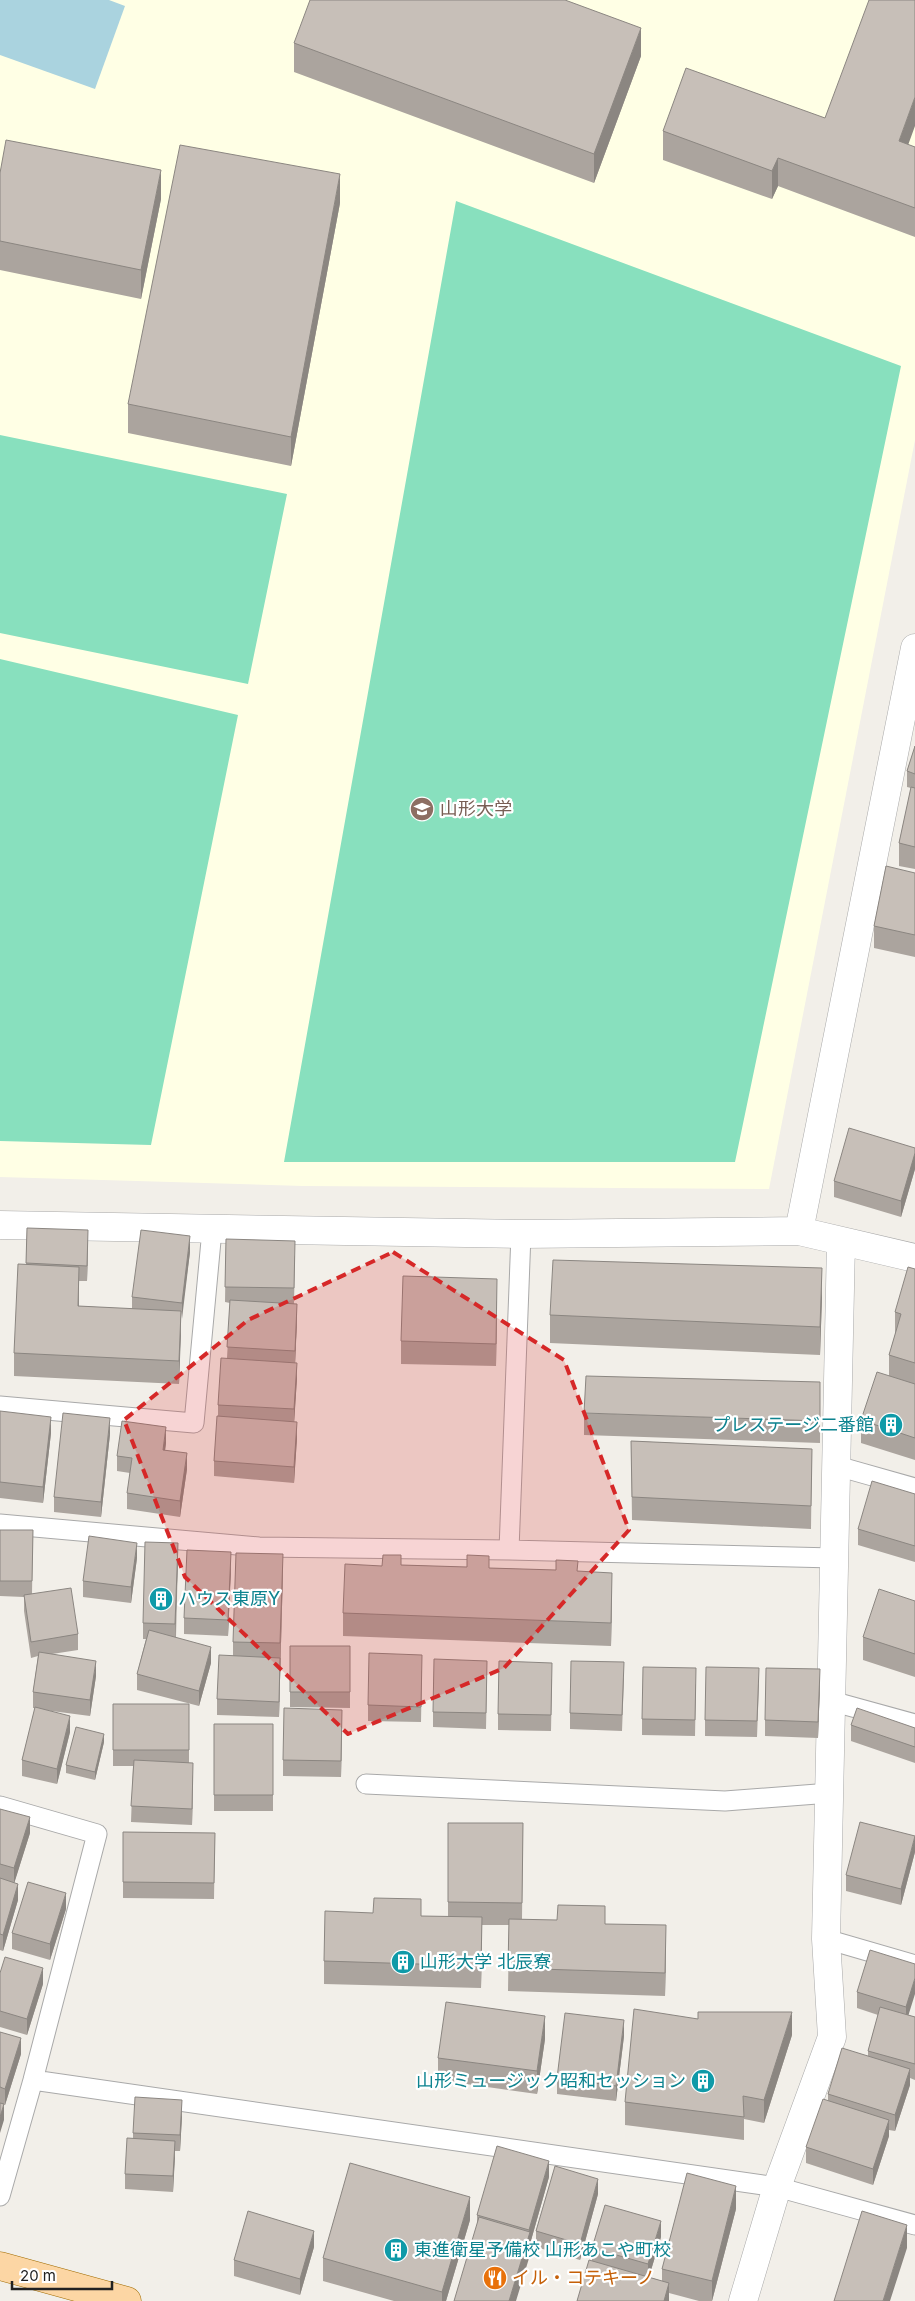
<svg xmlns="http://www.w3.org/2000/svg" width="915" height="2301" font-family="Inter,'Noto Sans JP',sans-serif">
<style>
.education{fill:#ffffe5}
.pitch{fill:#88e0be}
.water{fill:#aad3df}
.lines{fill:none;stroke-linecap:round;stroke-linejoin:round}
.lane-casing{stroke:#a9a9a9;stroke-width:21}
.street-casing{stroke:#a9a9a9;stroke-width:29}
.primary-casing{stroke:#a06b00;stroke-width:29}
.lane{stroke:#fff;stroke-width:19}
.street{stroke:#fff;stroke-width:28}
.primary{stroke:#fcd6a4;stroke-width:28}
.wall{fill:#aba49e}
.shaded-wall{fill:#8b8681}
.building{fill:#c7bfb8;stroke:#8b8681}
.marked{fill:#d62828;fill-opacity:0.2;stroke:#d62828;stroke-width:4;stroke-dasharray:10 6;stroke-linejoin:round}
.labels{text-anchor:middle;stroke-width:4.5;stroke-linejoin:round;paint-order:stroke}
.education-label{font-size:18px;fill:#785e54;stroke:#fff;text-anchor:start}
.culture-label{font-size:18px;fill:#0d838f;stroke:#fff;text-anchor:start}
.food-label{font-size:18px;fill:#c56008;stroke:#fff;text-anchor:start}
</style>
<rect width="100%" height="100%" fill="#f2efe9"/>
<!-- education -->
<path class="education" d="M0,0H915V440L769,1189L303,1186L0,1177Z"/>
<!-- pitch -->
<path class="pitch" d="M456,201L901,366L735,1162H284Z
M0,435L287,494L248,684L0,633Z
M0,659L238,715L151,1145L0,1141Z"/>
<!-- water -->
<path class="water" d="M0,0H109L125,6L95,89L0,55Z"/>
<g class="lines">
<!-- lane casing -->
<g class="lane-casing">
<path id="lane" d="M0,1406L194,1423L212,1230
M837,1466L915,1488
M0,1524L259,1547L509,1550L834,1558
M509,1550L521,1234
M831,1701L915,1724
M366,1784L725,1801L830,1793
M0,1806L97,1834L33,2080L0,2196
M826,1939L915,1965
M33,2080L777,2187L915,2225"/>
</g>
<!-- street casing -->
<g class="street-casing">
<path id="street" d="M0,1225L521,1234L799,1231L915,1258
M799,1231L915,648
M743,2301L777,2187L832,2037L826,1939L841,1242"/>
</g>
<!-- primary casing -->
<g class="primary-casing">
<path id="primary" d="M0,2266L127,2301"/>
</g>
<!-- lane -->
<use href="#lane" class="lane"/>
<!-- street -->
<use href="#street" class="street"/>
<!-- primary -->
<use href="#primary" class="primary"/>
</g>
<!-- wall -->
<path class="wall" d="M294,43L641,56L594,183L294,72Z
M825,118L915,147V237L778,186L772,199L663,160V131Z
M0,173L161,199L141,299L0,270Z
M340,203L291,466L128,433V404Z
M915,746V869L899,866V843L911,788L907,787V771Z
M915,873V957L874,948V926Z
M915,1148V1169L901,1217L834,1197V1181Z
M27,1228L88,1246L87,1281H79V1306L132,1309V1297L190,1252L181,1319L179,1384L14,1376V1353L26,1265Z
M226,1239L295,1256L294,1304L297,1320L295,1362L297,1378L294,1422L297,1438L294,1483L214,1476V1461L218,1416V1405L227,1358L230,1303L225,1302Z
M915,1269V1460L861,1443V1420L889,1376V1355L895,1335V1312Z
M822,1297L820,1355L550,1343V1315Z
M497,1301L496,1366L401,1364V1341Z
M0,1411L51,1433L43,1503L0,1498Z
M584,1413L820,1421V1443L584,1435Z
M110,1434L101,1517L54,1512V1497Z
M631,1441L812,1449L811,1529L632,1520Z
M166,1443L165,1450L187,1469L180,1517L127,1509V1493L130,1473L117,1471V1456Z
M915,1494V1562L858,1545V1529Z
M0,1530H33L32,1594L78,1634V1650L52,1654L96,1676L90,1716L44,1710L70,1732L57,1784L22,1776V1760L35,1708H33V1692L38,1656L31,1658L24,1611V1597L0,1596Z
M137,1558L131,1603L83,1597V1581Z
M178,1559L176,1637L211,1663L199,1706L137,1690V1674L146,1639H143V1623Z
M401,1565L578,1571L612,1596L611,1646L343,1636V1613Z
M231,1568L228,1636L184,1634V1618Z
M283,1570L279,1717L217,1715V1699L233,1656V1642Z
M915,1601V1677L863,1660V1637Z
M290,1646H350V1708L290,1707Z
M422,1670L421,1722L368,1721V1705Z
M487,1676L486,1729L433,1727V1712Z
M624,1678L622,1731L570,1729V1713Z
M552,1679L551,1731L498,1730V1714Z
M696,1684L695,1736L642,1735V1719Z
M759,1684L757,1737L705,1736V1720Z
M820,1685L818,1738L765,1736V1720Z
M113,1704H189V1763L193,1779L192,1825L131,1822L133,1766H113Z
M214,1724H273V1811H214Z
M851,1725L915,1728V1763L851,1741Z
M342,1726L341,1777L283,1776V1760Z
M104,1742L95,1780L66,1773V1765Z
M0,1809L30,1833L14,1883L18,1900L3,1951L0,1950Z
M448,1823H523L522,1919L605,1924L666,1948L665,1996L508,1991L509,1925H482L481,1988L324,1984V1961L421,1916L448,1917Z
M123,1832L215,1833L214,1899L123,1898Z
M915,1852L901,1905L846,1891V1875Z
M66,1909L50,1960L12,1949V1933Z
M915,1964L908,2015L915,2017V2080L910,2078V2085L895,2131L889,2130V2136L873,2185L806,2163V2147L828,2101V2094L868,2056V2051L878,2015L857,2008V1992Z
M0,1973L43,1984L27,2035L0,2027Z
M0,2032L21,2054L5,2105L0,2103Z
M792,2035L764,2123L744,2119V2140L625,2125V2102Z
M624,2036L616,2101L557,2094V2078Z
M545,2039L537,2094L438,2080V2058Z
M182,2116L180,2151H175L173,2192L125,2189V2174L133,2138V2133Z
M549,2177L530,2244V2255L477,2223V2215Z
M598,2194L580,2260L536,2247V2231Z
M736,2209L712,2301H699L669,2293V2301H577L592,2261V2248L661,2237L649,2277L662,2281V2269Z
M470,2220L446,2301H394L323,2281V2258Z
M314,2247L300,2295L234,2276V2260Z"/>
<!-- shaded-wall -->
<path class="shaded-wall" d="M641,28V56L594,183V154Z
M915,97V126L899,170V141Z
M778,158V186L772,199V171Z
M161,170V199L141,299V270Z
M340,174V203L291,466V437Z
M915,1153V1169L901,1217V1201Z
M88,1230V1246L87,1281V1266Z
M190,1236V1252L182,1319V1303Z
M79,1267V1290L78,1329V1306Z
M822,1268V1297L820,1355V1327Z
M497,1279V1301L496,1366V1344Z
M297,1304V1320L295,1367V1351Z
M181,1311V1334L179,1384V1361Z
M297,1363V1378L294,1425V1409Z
M51,1417V1433L43,1503V1487Z
M110,1418V1434L101,1517V1502Z
M297,1422V1438L294,1483V1467Z
M166,1427V1443L163,1466V1450Z
M187,1453V1469L180,1517V1501Z
M137,1543V1558L131,1603V1587Z
M178,1543V1559L175,1640V1624Z
M231,1552V1568L228,1636V1620Z
M283,1554V1570L279,1717V1702Z
M612,1573V1596L611,1646V1623Z
M211,1647V1663L199,1706V1691Z
M96,1661V1676L90,1716V1700Z
M820,1669V1685L818,1738V1722Z
M342,1710V1726L341,1777V1761Z
M70,1716V1732L57,1784V1769Z
M104,1734V1742L95,1780V1772Z
M193,1763V1779L192,1825V1809Z
M30,1817V1833L14,1884V1868Z
M915,1836V1852L901,1905V1889Z
M18,1884V1900L3,1951V1935Z
M66,1893V1909L50,1960V1944Z
M482,1917V1940L481,1988V1966Z
M666,1925V1948L665,1996V1973Z
M43,1968V1984L27,2035V2019Z
M915,1978V1994L906,2023V2007Z
M792,2012V2035L764,2123V2100Z
M545,2016V2039L537,2094V2071Z
M624,2020V2036L616,2101V2086Z
M21,2038V2054L5,2105V2089Z
M910,2069V2085L895,2131V2115Z
M182,2100V2116L180,2151V2135Z
M4,2104V2120L0,2133V2117Z
M889,2120V2136L873,2185V2169Z
M175,2141V2157L173,2192V2176Z
M549,2161V2177L530,2244V2255L516,2301H509L529,2234V2230Z
M598,2179V2194L580,2260V2244Z
M736,2186V2209L712,2301V2281Z
M470,2197V2220L446,2301H442V2292Z
M661,2221V2237L648,2280V2264Z
M907,2225V2248L890,2301H883Z
M314,2231V2247L300,2295V2279Z
M669,2283V2301H664Z"/>
<!-- building -->
<path class="building" d="M310,0H565L641,28L594,154L294,43Z
M869,0H915V97L899,141L915,147V208L778,158L772,171L663,131L686,68L825,118Z
M6,140L161,170L141,270L0,241V173Z
M180,145L340,174L291,437L128,404Z
M915,746V774L907,771Z
M911,787L915,788V847L899,843Z
M886,866L915,873V935L874,926Z
M849,1128L915,1148V1153L901,1201L834,1181Z
M27,1228L88,1230L87,1266L26,1263Z
M141,1230L190,1236L182,1303L132,1297Z
M226,1239L295,1241L294,1288L225,1287Z
M553,1260L822,1268L820,1327L550,1315Z
M18,1264L79,1267L78,1306L181,1311L179,1361L14,1353Z
M908,1267L915,1269V1363L889,1355L901,1314L895,1312Z
M403,1276L497,1279L496,1344L401,1341Z
M230,1300L297,1304L295,1351L227,1347Z
M221,1358L297,1363L294,1409L218,1405Z
M877,1372L915,1384V1438L861,1420Z
M586,1376L820,1382V1421L584,1413Z
M0,1411L51,1417L43,1487L0,1482Z
M63,1413L110,1418L101,1502L54,1497Z
M217,1416L297,1422L294,1467L214,1461Z
M122,1421L166,1427L163,1450L187,1453L180,1501L127,1493L132,1458L117,1456Z
M631,1441L812,1449L811,1506L632,1497Z
M872,1481L915,1494V1546L858,1529Z
M0,1530H33L32,1581H0Z
M89,1536L137,1543L131,1587L83,1581Z
M145,1542L178,1543L175,1624L143,1623Z
M187,1550L231,1552L228,1620L184,1618Z
M236,1553L283,1554L280,1643L233,1642Z
M383,1555H401V1565L467,1567V1555L489,1556V1568L556,1570V1560L578,1561L577,1571L612,1573L611,1623L343,1613L345,1564L382,1566Z
M71,1588L78,1634L31,1642L24,1595Z
M879,1589L915,1601V1654L863,1637Z
M149,1630L211,1647L199,1691L137,1674Z
M290,1646H350V1692H290Z
M39,1652L96,1661L90,1700L33,1692Z
M369,1653L422,1655L421,1707L368,1705Z
M219,1655L280,1658L279,1702L217,1699Z
M434,1659L487,1661L486,1713L433,1712Z
M499,1661L552,1663L551,1715L498,1714Z
M571,1661L624,1662L622,1715L570,1713Z
M643,1667L696,1668L695,1720L642,1719Z
M706,1667L759,1668L757,1721L705,1720Z
M766,1668L820,1669L818,1722L765,1720Z
M113,1704H189V1750H113Z
M35,1707L70,1716L57,1769L22,1760Z
M284,1708L342,1710L341,1761L283,1760Z
M857,1708L915,1728V1747L851,1725Z
M214,1724H273V1795H214Z
M76,1727L104,1734L95,1772L66,1765Z
M134,1760L193,1763L192,1809L131,1806Z
M0,1809L30,1817L14,1868L0,1864Z
M860,1822L915,1836L901,1889L846,1875Z
M448,1823H523L522,1903L448,1902Z
M123,1832L215,1833L214,1883L123,1882Z
M0,1878L18,1884L3,1935L0,1934Z
M28,1882L66,1893L50,1944L12,1933Z
M374,1898L421,1899V1916L482,1917L481,1966L324,1961L325,1911L373,1913Z
M558,1905L605,1906V1924L666,1925L665,1973L508,1968L509,1919L557,1920Z
M870,1950L915,1964V1978L906,2007L857,1992Z
M5,1957L43,1968L27,2019L0,2011V1973Z
M446,2002L545,2016L537,2071L438,2058Z
M880,2007L915,2017V2064L868,2051Z
M634,2009L698,2019V2012H792L764,2100L743,2096L744,2117L625,2102Z
M565,2013L624,2020L616,2086L557,2078Z
M0,2032L21,2038L5,2089L0,2087Z
M842,2048L910,2069L895,2115L828,2094Z
M135,2097L182,2100L180,2135L133,2133Z
M823,2099L889,2120L873,2169L806,2147Z
M0,2103L4,2104L0,2117Z
M127,2138L175,2141L173,2176L125,2174Z
M497,2146L549,2161L529,2230L477,2215Z
M350,2163L470,2197L442,2292L323,2258Z
M555,2166L598,2179L580,2244L536,2231Z
M687,2173L736,2186L712,2281L662,2269Z
M605,2205L661,2221L648,2264L592,2248Z
M248,2211L314,2231L300,2279L234,2260Z
M862,2211L907,2225L883,2301H834Z
M479,2217L530,2232L509,2301H454Z
M589,2260L669,2283L664,2301H577Z"/>
<!-- marked area -->
<path class="marked" d="M393,1252L564,1360L629,1530L504,1668L348,1734L185,1577L124,1420L248,1320Z"/>
<!-- icons -->
<defs>
<g id="university-disc" transform="scale(1.25)"><circle r="9.5" fill="#8d6e63" stroke="#fff"/><path d="M0-5L7-2L0 1L-7-2ZM-4 1L0 2.5L4 1V4Q0 6-4 4Z" fill="#fff"/></g>
<g id="building-disc" transform="scale(1.25)"><circle r="9.5" fill="#0f9aa8" stroke="#fff"/><path d="M-4-6H4V6H1V3H-1V6H-4ZM-2.5-4.3h1.7v1.8h-1.7ZM.8-4.3h1.7v1.8H.8ZM-2.5-1h1.7V.8h-1.7ZM.8-1h1.7V.8H.8Z" fill="#fff"/></g>
<g id="restaurant-disc" transform="scale(1.25)"><circle r="9.5" fill="#e8710a" stroke="#fff"/><path d="M-5-6h1v4h1v-4h1v4h1v-4h1v5L-1.5 .5V6h-2V.5L-5-1ZM5-6V6H3V1.5H1.5Q1.5-4 5-6Z" fill="#fff"/></g>
</defs>
<g fill-rule="evenodd">
<use href="#university-disc" x="422" y="809"/>
<use href="#building-disc" x="891" y="1425"/>
<use href="#building-disc" x="161" y="1599"/>
<use href="#building-disc" x="403" y="1962"/>
<use href="#building-disc" x="703" y="2081"/>
<use href="#building-disc" x="396" y="2250"/>
<use href="#restaurant-disc" x="495" y="2278"/>
</g>
<g class="labels">
<!-- education labels -->
<g class="education-label">
<text x="440" y="815">山形大学</text>
</g>
<!-- culture labels -->
<g class="culture-label">
<text x="874" y="1431" text-anchor="end">プレステージ二番館</text>
<text x="178" y="1605">ハウス東原Y</text>
<text x="420" y="1968">山形大学 北辰寮</text>
<text x="686" y="2087" text-anchor="end">山形ミュージック昭和セッション</text>
<text x="414" y="2256">東進衛星予備校 山形あこや町校</text>
</g>
<!-- food labels -->
<g class="food-label">
<text x="512" y="2284">イル・コテキーノ</text>
</g>
</g>
<!-- scale -->
<path d="M12 2281v8h100v-8" fill="none" stroke="#222222" stroke-width="2.5"/>
<text x="20" y="2281" font-size="15" fill="#222222" stroke="#ffffff" stroke-width="4" paint-order="stroke">20 m</text>
</svg>
